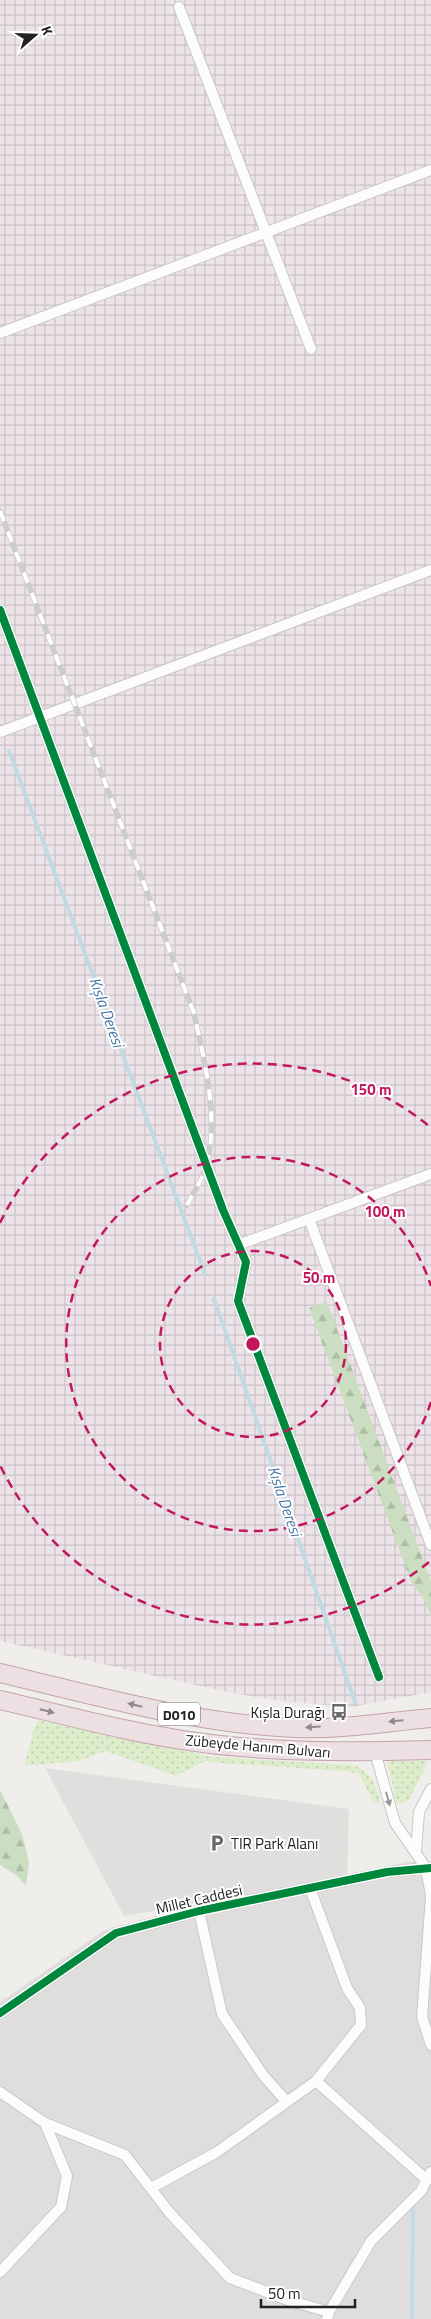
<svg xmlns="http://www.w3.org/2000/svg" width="431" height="2319" viewBox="0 0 431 2319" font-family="'Titillium Web',sans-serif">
	<defs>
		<pattern id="industrial-grid" width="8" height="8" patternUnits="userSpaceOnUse" patternTransform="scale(1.25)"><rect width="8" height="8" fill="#ede4e9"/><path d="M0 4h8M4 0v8" fill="none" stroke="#cbc3c8"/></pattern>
		<pattern id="grass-dots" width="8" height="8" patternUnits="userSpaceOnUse" patternTransform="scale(1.25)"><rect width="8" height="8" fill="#ddeccb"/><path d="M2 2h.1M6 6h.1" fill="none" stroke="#bdcaae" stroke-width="1.8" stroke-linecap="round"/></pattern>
		<pattern id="forest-firs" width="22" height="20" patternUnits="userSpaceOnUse" patternTransform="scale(1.25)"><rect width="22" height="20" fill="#cbdec1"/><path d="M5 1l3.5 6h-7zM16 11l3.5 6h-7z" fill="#aebea6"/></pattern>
	</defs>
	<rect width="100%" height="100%" fill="#f0eeeb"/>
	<path fill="#dfdedc" d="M408,1862H431V2319H0V2002L103,1931L230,1897Z"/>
	<path fill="url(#industrial-grid)" d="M0,0H431V1692L351,1707L289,1702L231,1693L0,1641Z"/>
	<g fill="url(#grass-dots)">
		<path d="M39,1720L214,1757L353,1765C372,1772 376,1786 381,1804L373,1801L359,1774L346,1771L220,1763L206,1761L175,1776L106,1751L79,1761L24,1766L35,1725Z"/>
		<path d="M387,1761H428L409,1800L397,1804Z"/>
	</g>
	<g fill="url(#forest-firs)">
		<path d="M327,1302L431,1581V1615L423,1598L411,1581L309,1308Z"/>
		<path d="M0,1790L22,1834L29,1862L26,1886L16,1875L0,1865Z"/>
	</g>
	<path fill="#e0dfde" d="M45,1768L349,1809L347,1877L124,1916Z"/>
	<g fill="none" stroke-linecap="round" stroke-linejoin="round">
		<g stroke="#bfdbe3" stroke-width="4">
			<path d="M9,751L205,1274"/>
			<path d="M214,1299L355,1702"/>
			<path d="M412,2319L413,2208"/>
		</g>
		<g stroke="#c9c8c7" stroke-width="12">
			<g id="street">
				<path d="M179,7L311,349"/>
				<path d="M0,333L431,170"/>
				<path d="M0,610L223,1210L246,1262L238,1301L379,1677"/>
				<path d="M0,732L431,570"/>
				<path d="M309,1219L431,1545"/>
				<path d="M238,1245L431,1174"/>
				<path d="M375,1752L395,1823L426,1868L431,1895"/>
				<path d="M416,1852L419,1812L431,1789"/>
				<path d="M431,1897L422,2017L431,2045"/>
				<path d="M199,1911L222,2014L263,2075L286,2101"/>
				<path d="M0,2013L116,1933L199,1911L387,1872L431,1868"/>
				<path d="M316,2081L427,2180"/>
				<path d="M0,2092L45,2123L67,2176L61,2207L0,2272"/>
				<path d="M45,2123L125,2155L169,2212L230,2278L288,2300L329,2312L327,2319"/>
				<path d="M151,2188L217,2152L316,2081L361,2025L360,2008L347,1988L310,1888"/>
				<path d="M329,2312L371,2241L421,2191L431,2172"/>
			</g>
		</g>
		<g stroke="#c5a2ac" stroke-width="20">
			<g id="highway">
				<path d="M0,1673C97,1696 195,1724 295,1728C339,1730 386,1722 431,1718"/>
				<path d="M0,1700C65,1715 130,1733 196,1742C274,1753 353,1752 431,1750"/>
			</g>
		</g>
		<use href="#street" stroke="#fdfcfc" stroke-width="10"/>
		<use href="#highway" stroke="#ece0e2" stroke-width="18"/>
		<g stroke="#ccc" stroke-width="5.5">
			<path id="rail" d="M0,511L194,1013C204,1061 219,1114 207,1163C204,1177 194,1192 187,1205"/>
		</g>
		<use href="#rail" stroke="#fff" stroke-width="4" stroke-dasharray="11" stroke-linecap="butt"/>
		<g stroke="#fff" stroke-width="11">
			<g id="cycleway">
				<path d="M0,610L223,1210L246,1262L238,1301L379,1677"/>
				<path d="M0,2013L116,1933L199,1911L387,1872L431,1868"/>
			</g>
		</g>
		<use href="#cycleway" stroke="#00873e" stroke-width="8"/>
	</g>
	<defs><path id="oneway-solid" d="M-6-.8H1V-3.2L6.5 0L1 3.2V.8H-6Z" transform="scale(1.25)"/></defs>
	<g fill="#918a8c">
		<use href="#oneway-solid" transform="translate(135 1705) rotate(-167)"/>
		<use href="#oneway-solid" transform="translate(47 1711) rotate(14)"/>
		<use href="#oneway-solid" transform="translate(396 1721) rotate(175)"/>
		<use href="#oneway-solid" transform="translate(313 1727) rotate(177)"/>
	</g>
	<use fill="#9a9a9a" href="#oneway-solid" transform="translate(388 1799) rotate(74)"/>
	<g fill="none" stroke="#c2185b" stroke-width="2.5" stroke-dasharray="9 6">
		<circle cx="253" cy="1344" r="93"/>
		<path d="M431 1402A187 187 0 1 1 431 1286"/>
		<path d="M429 1562A280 280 0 0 1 0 1465M0 1223A280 280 0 0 1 429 1126"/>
	</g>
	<defs>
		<g id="bus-bare" transform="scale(1.35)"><path d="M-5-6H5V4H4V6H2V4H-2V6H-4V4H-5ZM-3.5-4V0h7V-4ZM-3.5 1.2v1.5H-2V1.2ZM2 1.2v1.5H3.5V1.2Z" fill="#6a6968" stroke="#fff" stroke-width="2.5" paint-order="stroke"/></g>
		<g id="parking-bare" transform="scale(1.35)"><path d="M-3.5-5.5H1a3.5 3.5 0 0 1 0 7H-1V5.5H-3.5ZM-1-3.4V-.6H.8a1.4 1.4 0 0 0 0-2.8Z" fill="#6a6968" stroke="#fff" stroke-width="2.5" paint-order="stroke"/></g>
	</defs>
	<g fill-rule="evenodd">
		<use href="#bus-bare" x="339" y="1712"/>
		<use href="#parking-bare" x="217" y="1843"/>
	</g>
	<g text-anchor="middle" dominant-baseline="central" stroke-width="4" stroke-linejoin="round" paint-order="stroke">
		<rect fill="#fff" stroke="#646464" stroke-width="1" x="158" y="1702.5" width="42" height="23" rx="4"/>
		<g font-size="14" font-weight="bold" fill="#222">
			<text x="179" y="1714">D010</text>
		</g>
		<g font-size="15" fill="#222" stroke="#fff" text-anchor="end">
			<text x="325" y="1712">Kışla Durağı</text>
			<text x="231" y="1843" text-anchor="start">TIR Park Alanı</text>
		</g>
		<g font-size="15" fill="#222" stroke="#fff">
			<text transform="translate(258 1746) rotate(5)">Zübeyde Hanım Bulvarı</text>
			<text transform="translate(199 1899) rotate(-13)">Millet Caddesi</text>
		</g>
		<g font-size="16" font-style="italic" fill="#4a7aab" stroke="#fff">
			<text transform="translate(107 1012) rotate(70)">Kışla Deresi</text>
			<text transform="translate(285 1501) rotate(71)">Kışla Deresi</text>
		</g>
	</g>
	<circle cx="253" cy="1344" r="8" fill="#c2185b" stroke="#fff" stroke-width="2.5"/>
	<g font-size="15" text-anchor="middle" font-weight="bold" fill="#c2185b" stroke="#fff" stroke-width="4" stroke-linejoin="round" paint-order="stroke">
		<text x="371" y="1095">150 m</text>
		<text x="385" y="1217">100 m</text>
		<text x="319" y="1283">50 m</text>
	</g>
	<g transform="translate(35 35) rotate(70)" stroke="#ffffff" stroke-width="4" paint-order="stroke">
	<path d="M0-4L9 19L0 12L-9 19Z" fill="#222222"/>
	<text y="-8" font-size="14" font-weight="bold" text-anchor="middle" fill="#222222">K</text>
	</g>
	<path d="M261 2299v8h94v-8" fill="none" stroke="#222222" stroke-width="2.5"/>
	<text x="268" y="2299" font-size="15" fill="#222222" stroke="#ffffff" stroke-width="4" paint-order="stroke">50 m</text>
</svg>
